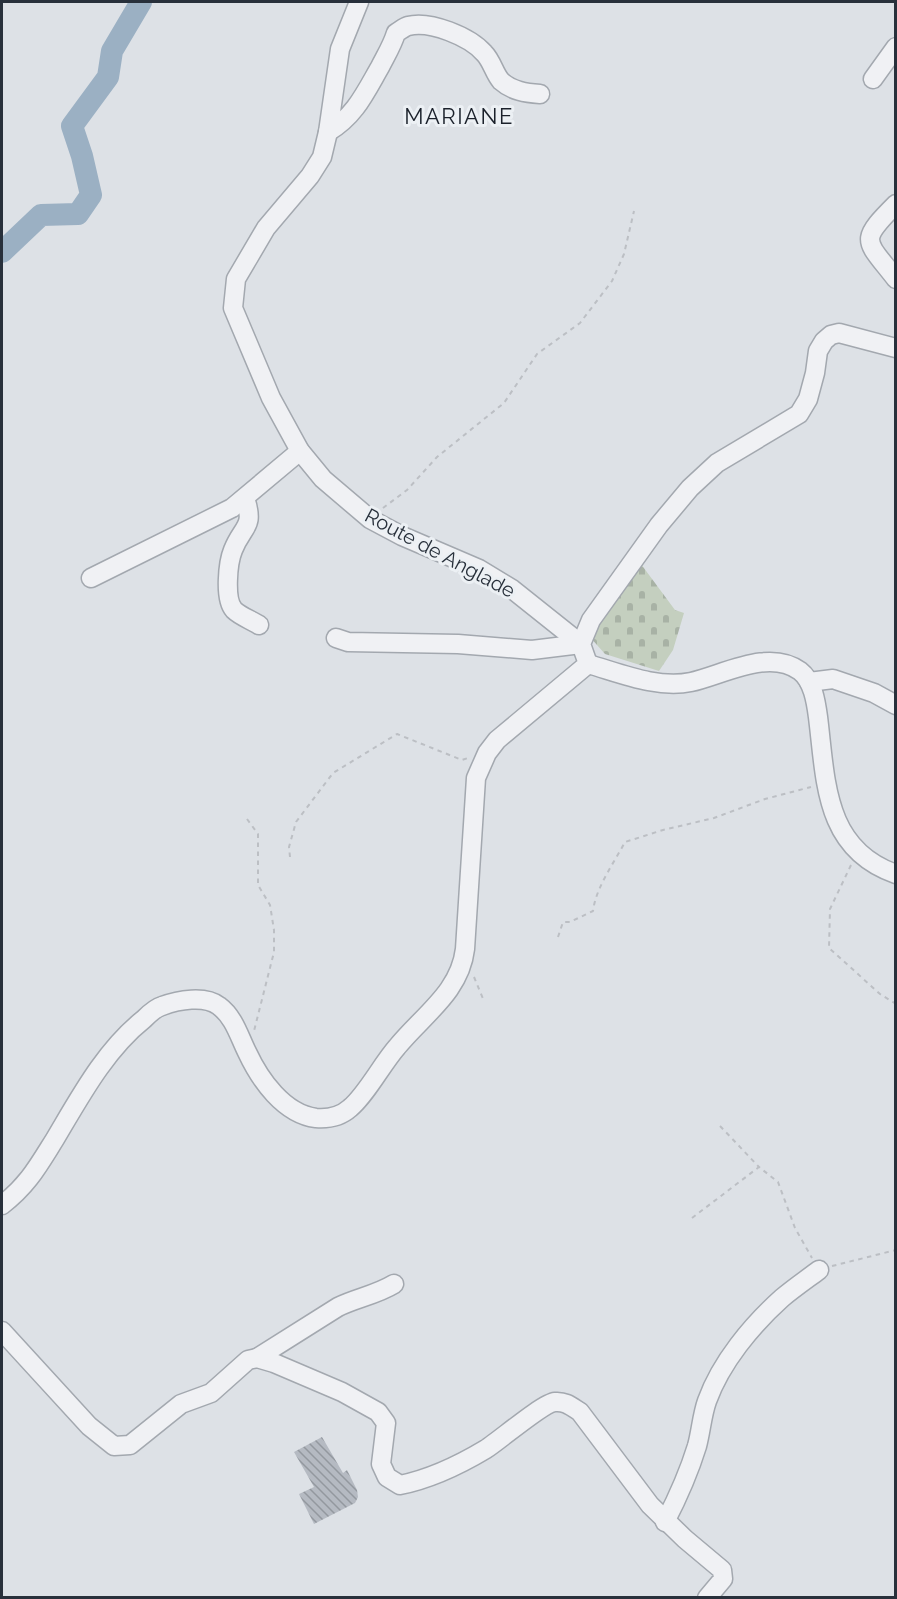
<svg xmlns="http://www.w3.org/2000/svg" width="897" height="1599" viewBox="0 0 897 1599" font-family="Raleway,sans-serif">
	<defs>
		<pattern id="cemetery-stones" width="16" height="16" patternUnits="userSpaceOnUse" patternTransform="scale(1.5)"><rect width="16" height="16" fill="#c4cfbf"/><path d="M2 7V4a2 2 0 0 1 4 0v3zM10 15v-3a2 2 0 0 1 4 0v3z" fill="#a8b2a5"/></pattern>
		<pattern id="building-back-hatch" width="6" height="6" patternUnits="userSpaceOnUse" patternTransform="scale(1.5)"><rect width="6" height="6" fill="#b5bac2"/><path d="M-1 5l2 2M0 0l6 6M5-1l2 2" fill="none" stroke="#93989f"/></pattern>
	</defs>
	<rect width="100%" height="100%" fill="#dde1e6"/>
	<path fill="url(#cemetery-stones)" d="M638,560L675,610L684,613L673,650L659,671L605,654L589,636Z"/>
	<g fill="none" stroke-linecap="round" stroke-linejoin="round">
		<path stroke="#9bb0c3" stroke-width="22" d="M2,252L41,215L78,214L91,195L82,156L72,126L108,77L112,51L141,2"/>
	</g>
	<path fill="url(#building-back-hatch)" d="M322,1437L343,1473L347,1470L357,1490L358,1497L355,1503L314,1524L299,1494L314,1487L294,1452Z"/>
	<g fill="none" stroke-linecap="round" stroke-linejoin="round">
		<g stroke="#a3a8af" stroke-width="21">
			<g id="minor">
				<path d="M359,2L340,49L328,132L322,157L310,176L266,228L236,279L233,308L271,398L300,451L323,479L370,519L402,536L479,569L512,589L581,644"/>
				<path d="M873,79L896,47"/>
				<path d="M328,132C355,116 365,93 380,67C386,55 392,46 396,33C400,31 404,27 408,26C430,20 470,37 484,53C492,61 494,73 501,81C512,91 526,93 540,94"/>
				<path d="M896,204C858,242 865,239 896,279"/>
				<path d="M245,498C255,528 243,525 233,550C228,562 224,599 234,610C240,616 251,620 259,625"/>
				<path d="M91,578L232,508L300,451"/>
				<path d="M336,638L348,642L458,644L532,650L581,644"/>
				<path d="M588,664C620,673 657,689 691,682C723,675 769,648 800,671C813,681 816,702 818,717C826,781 824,849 896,874"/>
				<path d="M809,682L833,679L874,693L896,705"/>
				<path d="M2,1205C28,1185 38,1166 55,1139C80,1097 105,1050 144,1019C149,1014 155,1008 162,1006C178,1000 205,995 219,1006C234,1017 239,1036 247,1052C260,1080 284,1114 316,1118C329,1119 340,1117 350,1108C366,1095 382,1064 397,1047C423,1015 460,992 465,949L476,778L487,753L497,740L588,664L581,644L591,620L659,525L690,488L717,463L799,414L808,399L815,373L818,351L824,341L831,335L839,333L896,348"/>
				<path d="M2,1331L89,1426L114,1446L130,1445L181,1404L211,1393L248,1360L257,1358L274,1363L342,1392L378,1412L386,1423L381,1464L387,1477L400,1485C430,1479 461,1464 486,1449C500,1440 543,1403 555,1402C566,1401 572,1407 580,1412L650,1505L685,1539L722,1570L723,1579L707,1598"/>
				<path d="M257,1358L338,1307C356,1298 376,1295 394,1284"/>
				<path d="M665,1522C678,1497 689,1472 697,1446C701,1431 702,1415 707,1401C721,1362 752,1325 782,1298C794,1288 807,1279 819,1270"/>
			</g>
		</g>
		<g stroke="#bcbfc4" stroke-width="2" stroke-dasharray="4.5 4.5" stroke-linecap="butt">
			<path d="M383,508L407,490L437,457L504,403L537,354L580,323L612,281L624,254L634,211"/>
			<path d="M247,819L258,834V885L270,905L274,930V952L254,1031"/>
			<path d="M290,857L289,847L296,822L333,773L397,734L462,760L468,758"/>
			<path d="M851,865L830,909L829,948L880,994L896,1004"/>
			<path d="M558,937L563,922H570L593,911C596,887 614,863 625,842L663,830L714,818L765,799L811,787"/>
			<path d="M474,977L484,1001"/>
			<path d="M720,1126L759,1167"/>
			<path d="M692,1218L759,1167L778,1182L795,1228L812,1258"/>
			<path d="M832,1266L896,1250"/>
		</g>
		<use href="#minor" stroke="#f0f1f4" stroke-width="18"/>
	</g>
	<g text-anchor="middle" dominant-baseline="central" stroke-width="6" stroke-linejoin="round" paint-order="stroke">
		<g font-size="20" fill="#28303b" stroke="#ecf0f4">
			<text transform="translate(440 553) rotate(28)">Route de Anglade</text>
		</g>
		<g font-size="22" letter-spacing="1.5" fill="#1b212b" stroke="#ecf0f4">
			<text x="459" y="116">MARIANE</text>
		</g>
	</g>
	<rect width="897" height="1599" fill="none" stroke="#28303b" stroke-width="6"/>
</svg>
